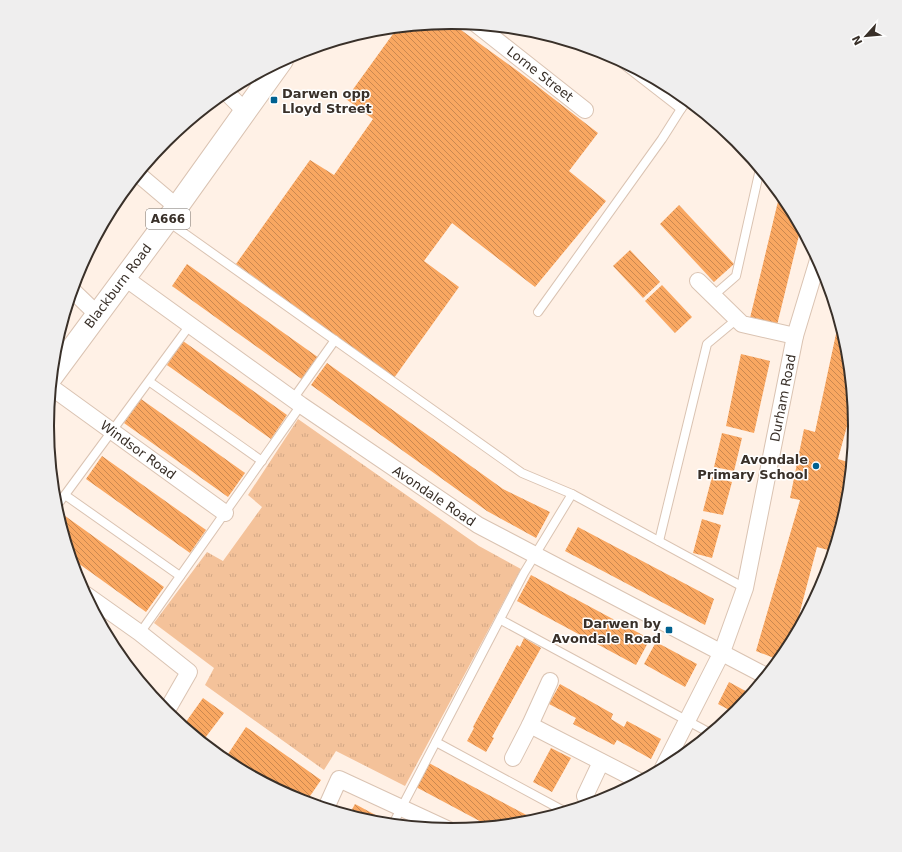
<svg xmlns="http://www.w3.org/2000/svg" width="902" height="852" viewBox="0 0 902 852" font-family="'DejaVu Sans',sans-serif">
	<defs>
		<pattern id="grass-tufts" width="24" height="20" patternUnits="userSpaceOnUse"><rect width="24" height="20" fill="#f4c29a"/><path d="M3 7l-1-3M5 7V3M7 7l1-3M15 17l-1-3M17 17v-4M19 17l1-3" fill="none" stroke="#d2a785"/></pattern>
		<pattern id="building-back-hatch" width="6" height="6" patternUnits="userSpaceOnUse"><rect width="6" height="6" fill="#f9a761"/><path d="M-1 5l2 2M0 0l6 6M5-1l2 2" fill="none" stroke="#cb8850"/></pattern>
	</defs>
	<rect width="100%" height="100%" fill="#fff1e6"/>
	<path fill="url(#grass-tufts)" d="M298,419L479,546L521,569L405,786L336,751L324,770L205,685L214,668L154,623L207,552L223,561L262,507L248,495Z"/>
	<g fill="url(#building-back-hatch)">
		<path d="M450,22L519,72L598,133L569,171L606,201L535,287L452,223L424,261L459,287L394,378L236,264L310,160L334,175L373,119L346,99L398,27Z"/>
		<path d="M780,193L787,202L801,227L777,325L750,318Z"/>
		<path d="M679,205L734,264L714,282L660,224Z"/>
		<path d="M630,250L660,282L643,298L613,266Z"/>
		<path d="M187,264L319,358L303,380L172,286Z"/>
		<path d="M662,285L692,317L675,333L645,301Z"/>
		<path d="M839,320L847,347L853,404L838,459L851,463L848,501L842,499L828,550L817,547L793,638L779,660L756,651L800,500L790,498L804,429L815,432Z"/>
		<path d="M183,341L287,415L271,439L167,365Z"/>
		<path d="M741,354L770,361L754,433L726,426Z"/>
		<path d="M327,363L503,489L550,512L536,538L487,511L311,385Z"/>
		<path d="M141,399L245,473L228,497L124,423Z"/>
		<path d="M722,433L742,438L734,471L714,467Z"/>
		<path d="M102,456L206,530L190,553L86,479Z"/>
		<path d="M712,477L732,482L723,515L703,511Z"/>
		<path d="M61,513L164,587L146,612L71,558L58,517Z"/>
		<path d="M702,519L721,525L712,558L693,553Z"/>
		<path d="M578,527L714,599L705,625L565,551Z"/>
		<path d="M531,575L650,639L636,665L517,601Z"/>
		<path d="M524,638L541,648L492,737L494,738L486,752L467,741L474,728L473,727L517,645L520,647Z"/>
		<path d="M656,642L697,664L685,687L644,664Z"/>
		<path d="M729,682L751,694L735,713L718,704Z"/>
		<path d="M560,684L613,714L611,719L624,727L627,721L661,739L651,759L617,740L614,745L573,724L576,718L549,704Z"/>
		<path d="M203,698L224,713L202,742L183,726Z"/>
		<path d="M246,727L321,780L306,802L296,799L262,776L260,780L224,760Z"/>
		<path d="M551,748L571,758L552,792L533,782Z"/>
		<path d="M429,763L451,775L536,820L489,826L416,787Z"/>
		<path d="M355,804L383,819L381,823L349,815Z"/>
	</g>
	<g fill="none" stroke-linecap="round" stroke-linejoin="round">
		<g stroke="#dac3b2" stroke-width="10">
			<g id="service">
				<path d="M614,57L681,109L688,100"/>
				<path d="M167,221L522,473L572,494L524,573L393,824"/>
				<path d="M814,275L826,278"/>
				<path d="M713,296L736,276L760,169"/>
				<path d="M538,312L662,139L681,109"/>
				<path d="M150,382L262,461"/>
				<path d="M293,399L335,340"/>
				<path d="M572,494L745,588"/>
				<path d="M65,495L180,576"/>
				<path d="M56,507L190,325"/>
				<path d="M659,541L707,344L737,319"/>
				<path d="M501,620L710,733"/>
				<path d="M140,633L301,405"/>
				<path d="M436,742L562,810L561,813"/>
			</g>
		</g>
		<g stroke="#dac3b2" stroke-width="18">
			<g id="minor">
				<path d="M476,24L585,110"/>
				<path d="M225,91L245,111"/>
				<path d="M138,174L177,207"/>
				<path d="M125,278L301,405L478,525L766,676"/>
				<path d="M698,281L742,324L795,336"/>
				<path d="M72,290L97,314"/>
				<path d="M51,387L225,513"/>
				<path d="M85,594L140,633L189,672L166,712"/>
				<path d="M530,725L550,681"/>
				<path d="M513,758L530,725L639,781"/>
				<path d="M663,768L722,652L745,588L795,336L818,260"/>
				<path d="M585,796L601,762"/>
				<path d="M326,808L339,779L449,830"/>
			</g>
		</g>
		<g stroke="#dac3b2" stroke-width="24">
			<path id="trunk" d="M52,376L177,207L282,60"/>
		</g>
		<use href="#service" stroke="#fff" stroke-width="8"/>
		<use href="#minor" stroke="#fff" stroke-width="16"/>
		<use href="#trunk" stroke="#fff" stroke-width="22"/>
	</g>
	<g fill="#006190" stroke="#fff" stroke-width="1.5">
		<rect x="270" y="96" width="8" height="8" rx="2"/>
		<circle cx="816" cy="466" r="4"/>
		<rect x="665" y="626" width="8" height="8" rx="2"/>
	</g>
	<g text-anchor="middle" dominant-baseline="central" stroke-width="3" stroke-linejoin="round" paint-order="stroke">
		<rect fill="#fff" stroke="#746e69" stroke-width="1" x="146" y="209" width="44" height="20" rx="3"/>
		<g font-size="12" font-weight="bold" fill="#393029">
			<text x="168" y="219">A666</text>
		</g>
		<g font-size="13" fill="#393029" stroke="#fff">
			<text transform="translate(540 74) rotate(38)">Lorne Street</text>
			<text transform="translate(118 286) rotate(-53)">Blackburn Road</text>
			<text transform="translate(783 398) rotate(-79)">Durham Road</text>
			<text transform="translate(138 450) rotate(36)">Windsor Road</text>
			<text transform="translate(434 496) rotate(34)">Avondale Road</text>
		</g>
		<g font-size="13" font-weight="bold" fill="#393029" stroke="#fff" text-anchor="end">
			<text x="282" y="93" text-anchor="start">Darwen opp<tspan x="282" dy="15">Lloyd Street</tspan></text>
			<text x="808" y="459">Avondale<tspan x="808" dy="15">Primary School</tspan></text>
			<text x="661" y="623">Darwen by<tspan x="661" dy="15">Avondale Road</tspan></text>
		</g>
	</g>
	<path d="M0 0H902V852H0ZM54 426a397 397 0 1 1 794 0a397 397 0 1 1-794 0Z" fill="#efeeee" fill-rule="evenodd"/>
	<path fill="none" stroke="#393029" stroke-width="2" d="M54 426a397 397 0 1 1 794 0a397 397 0 1 1-794 0Z"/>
	<g transform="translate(866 36) rotate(243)" stroke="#ffffff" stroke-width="3" paint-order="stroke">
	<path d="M0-3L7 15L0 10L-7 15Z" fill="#393029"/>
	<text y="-6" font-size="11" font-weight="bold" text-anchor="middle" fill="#393029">N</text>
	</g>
</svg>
